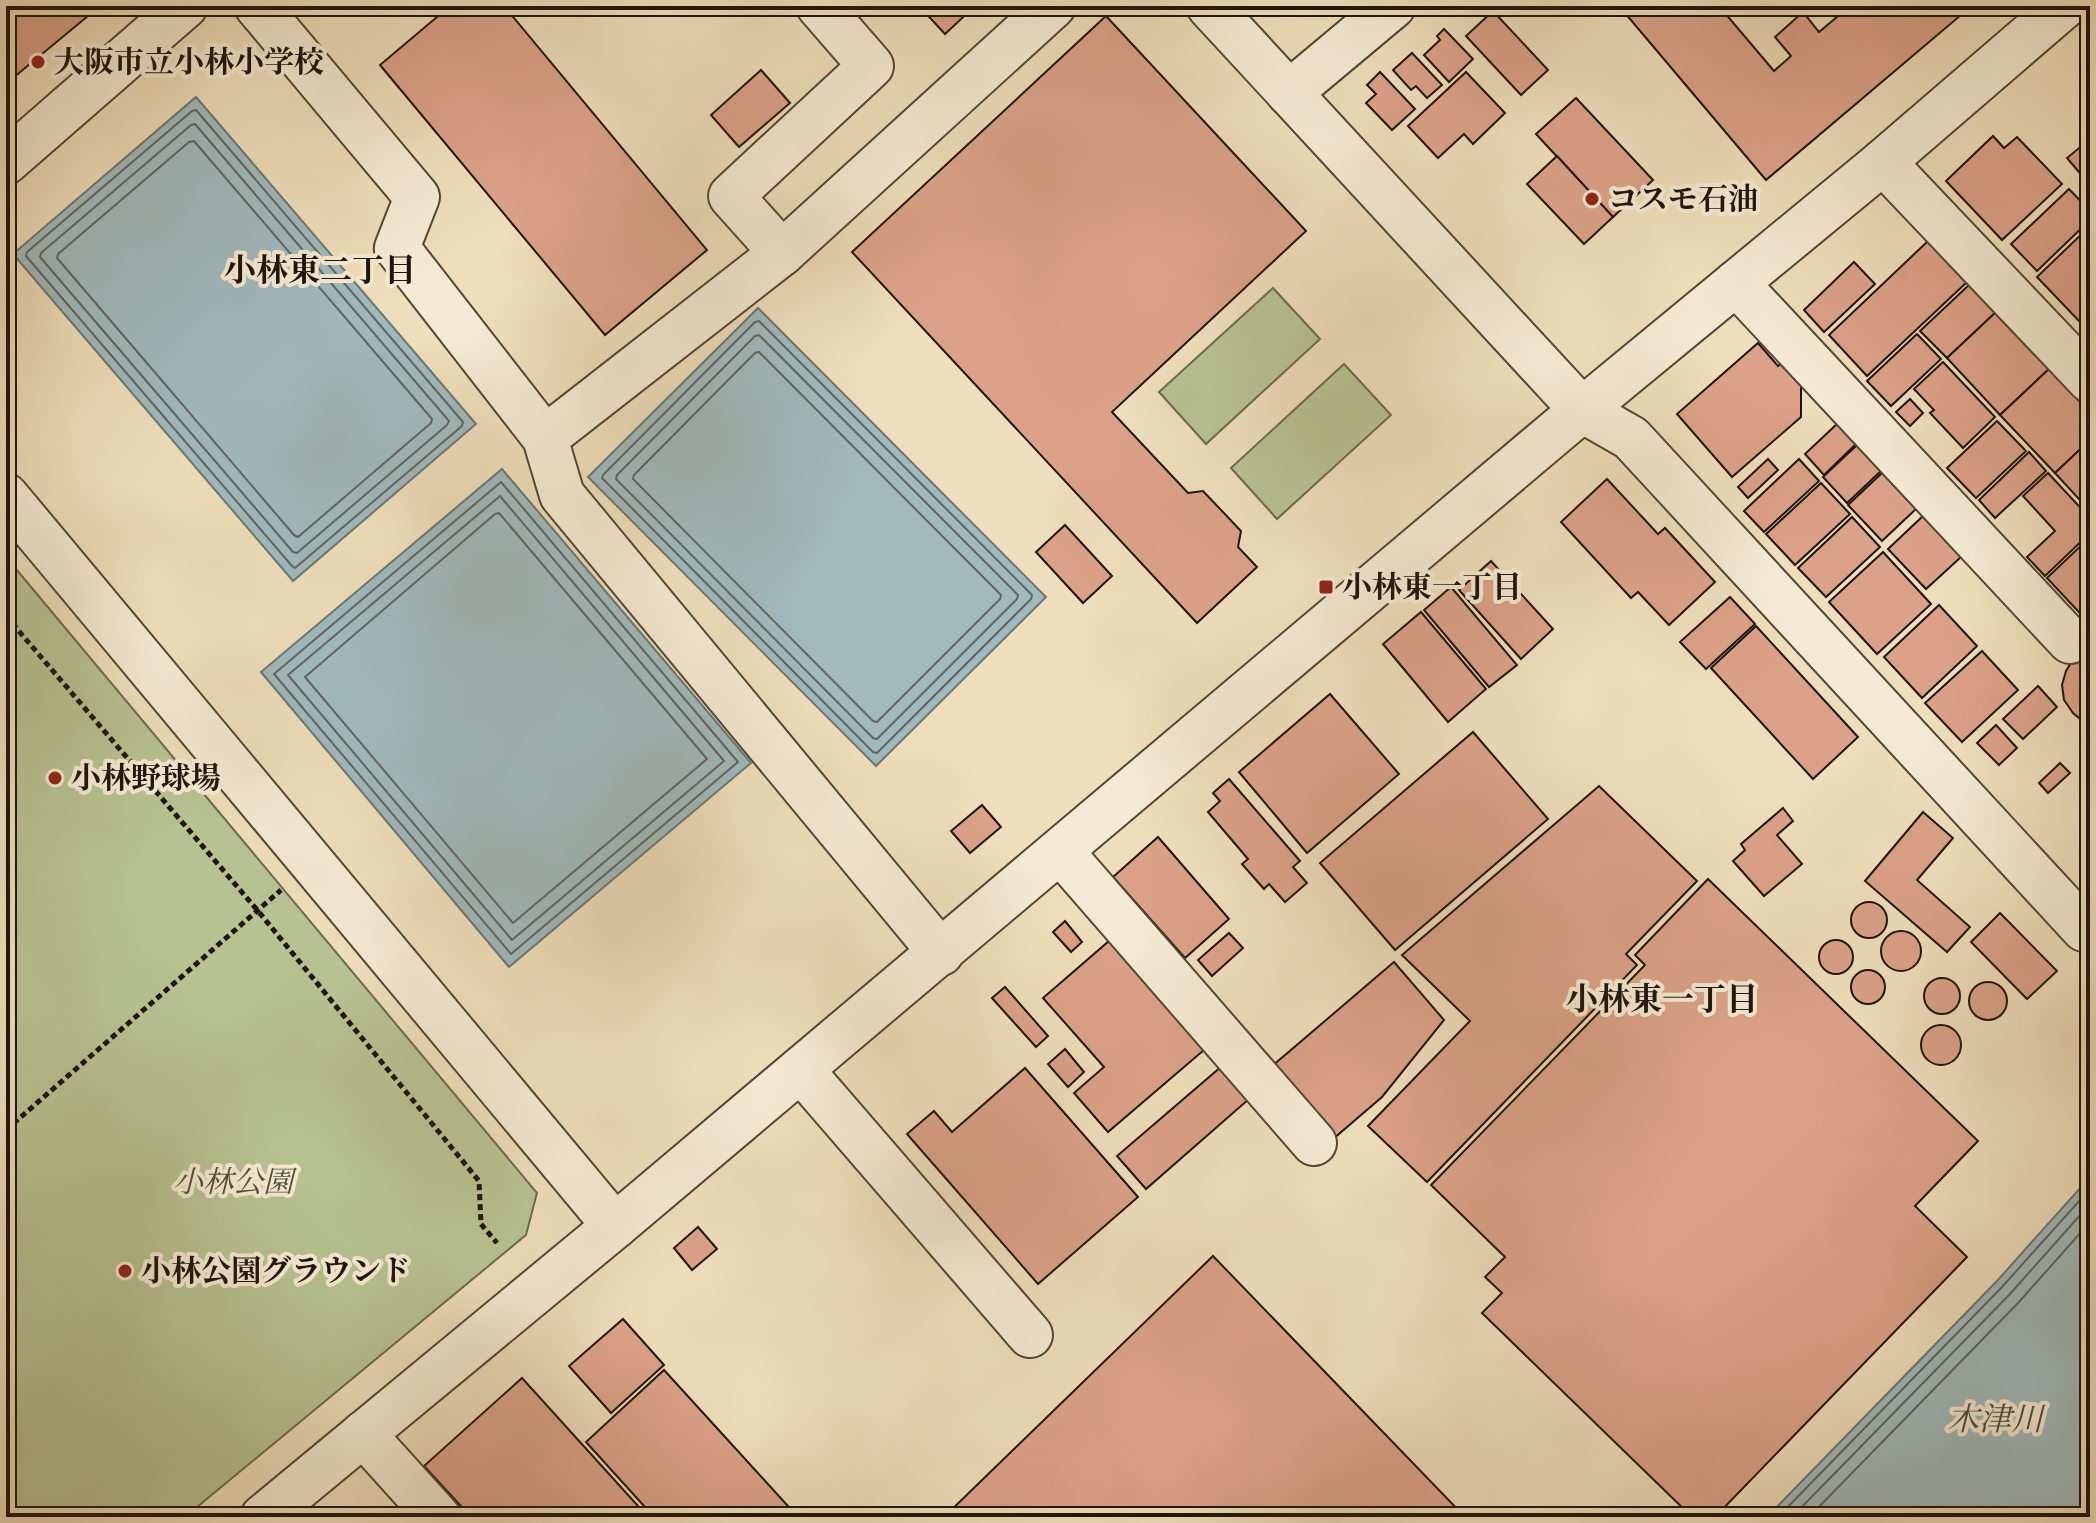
<svg xmlns="http://www.w3.org/2000/svg" width="2096" height="1523" viewBox="0 0 2096 1523" font-family="'IM FELL Great Primer','Noto Serif JP',serif">
	<rect width="100%" height="100%" fill="#efdebb"/>
	<filter id="stains"><feTurbulence type="fractalNoise" baseFrequency=".0025" numOctaves="4"/><feColorMatrix values="0 0 0 0 .2 0 0 0 0 .09 0 0 0 0 .02 0 0 0 .5 -.17"/></filter>
	<radialGradient id="worn" r=".72"><stop offset=".6" stop-color="#630" stop-opacity="0"/><stop offset="1" stop-color="#630" stop-opacity=".3"/></radialGradient>
	<g fill="#b7c292" stroke="#6a6b4e" stroke-width="2">
		<path d="M1273,288L1320,339L1206,444L1159,392Z"/>
		<path d="M1344,364L1391,415L1277,519L1231,468Z"/>
		<path d="M6,557L537,1193L526,1235L185,1517H6Z"/>
	</g>
	<g fill="#a0b9bc" stroke="#6c7775" stroke-width="2">
		<path d="M196,97L476,424L293,581L13,254Z"/>
		<path d="M758,308L1046,597L876,766L588,477Z"/>
		<path d="M502,469L751,763L509,967L261,672Z"/>
		<path d="M2090,1177V1517H1767L1997,1281Z"/>
	</g>
	<g fill="none" stroke-linecap="round" stroke-linejoin="round">
		<g stroke="#5f6664" stroke-width="2">
			<path d="M196,110L463,422L462,426L295,568L292,566L26,256L27,252L192,111Z"/>
			<path d="M195,124L449,421L447,425L297,553L293,552L40,257L41,253L191,125Z"/>
			<path d="M194,141L432,419L431,423L298,537L294,535L57,258L58,254L189,142Z"/>
			<path d="M759,321L1032,595L1031,599L877,753L873,752L602,478L603,475L755,322Z"/>
			<path d="M759,335L1018,595L1017,599L877,739L873,738L616,479L617,475L755,336Z"/>
			<path d="M759,352L1001,595L1000,599L877,722L873,721L633,479L634,475L755,353Z"/>
			<path d="M501,482L738,762L511,954L274,674Z"/>
			<path d="M500,496L724,761L512,940L288,675Z"/>
			<path d="M499,513L707,759L513,923L305,677L495,514Z"/>
			<path d="M1778,1517L2002,1287L2090,1189"/>
			<path d="M1792,1517L2010,1294L2090,1204"/>
			<path d="M1809,1517L2019,1302L2090,1222"/>
		</g>
	</g>
	<g fill="#dba188" stroke="#1e140b" stroke-width="2">
		<path d="M6,6H100L7,83Z"/>
		<path d="M450,6H504L707,250L605,335L380,65Z"/>
		<path d="M919,6H975L945,34Z"/>
		<path d="M1619,6H1719L1774,71L1791,56L1775,37L1803,12L1819,32L1850,6H1953L1961,15L1766,180Z"/>
		<path d="M1493,11L1548,70L1521,95L1466,36Z"/>
		<path d="M1106,16L1306,231L1112,412L1188,493L1203,491L1241,531L1238,547L1257,567L1197,623L852,252Z"/>
		<path d="M1444,29L1473,59L1449,82L1424,55L1440,40L1437,36Z"/>
		<path d="M1412,53L1442,85L1427,98L1416,86L1411,90L1393,70Z"/>
		<path d="M761,70L790,103L739,147L711,115Z"/>
		<path d="M1380,72L1415,109L1392,130L1366,103L1376,94L1367,85Z"/>
		<path d="M1466,72L1505,113L1473,144L1464,134L1438,158L1408,126Z"/>
		<path d="M1576,98L1653,180L1613,217L1536,134Z"/>
		<path d="M1993,136L2004,148L2017,137L2062,184L2002,240L1946,181Z"/>
		<path d="M2090,139V185L2067,158Z"/>
		<path d="M1557,156L1613,217L1584,244L1527,184Z"/>
		<path d="M2069,189L2090,211V220L2037,271L2011,244Z"/>
		<path d="M2090,226V313L2080,322L2037,277Z"/>
		<path d="M1928,241L1967,282L1867,376L1829,335Z"/>
		<path d="M1854,262L1875,284L1824,332L1804,310Z"/>
		<path d="M1970,284L1996,312L1947,358L1920,331Z"/>
		<path d="M1996,312L2049,369L2000,415L1947,358Z"/>
		<path d="M1917,334L1941,359L1891,406L1867,381Z"/>
		<path d="M1758,343L1778,366L1783,362L1801,382V417L1732,477L1677,414Z"/>
		<path d="M1943,362L1995,417L1963,448L1930,413L1934,410L1914,389Z"/>
		<path d="M2049,369L2090,412V440L2055,473L2000,415Z"/>
		<path d="M1910,399L1923,413L1910,426L1896,412Z"/>
		<path d="M1997,421L2026,451L1976,498L1947,468Z"/>
		<path d="M1838,423L1857,443L1824,475L1805,454Z"/>
		<path d="M2090,440V511L2055,473Z"/>
		<path d="M1858,444L1882,470L1847,503L1823,477Z"/>
		<path d="M2029,452L2046,471L1995,518L1979,500Z"/>
		<path d="M1768,459L1778,470L1748,498L1738,487Z"/>
		<path d="M1799,459L1819,481L1764,532L1744,511Z"/>
		<path d="M1883,472L1917,508L1882,541L1848,505Z"/>
		<path d="M2048,473L2090,518V533L2045,576L2027,557L2055,531L2023,496Z"/>
		<path d="M1607,479L1658,534L1665,528L1715,582L1669,625L1638,592L1631,598L1561,522Z"/>
		<path d="M1821,483L1850,514L1795,565L1766,534Z"/>
		<path d="M1923,516L1961,557L1926,589L1888,549Z"/>
		<path d="M1852,517L1880,547L1826,597L1798,568Z"/>
		<path d="M1065,525L1112,576L1083,603L1036,552Z"/>
		<path d="M2090,537V624L2047,578Z"/>
		<path d="M1883,552L1931,604L1877,654L1829,602Z"/>
		<path d="M1491,561L1553,629L1521,659L1459,590Z"/>
		<path d="M1451,587L1517,665L1489,687L1424,610Z"/>
		<path d="M1730,597L1755,624L1706,669L1680,642Z"/>
		<path d="M1939,605L1977,646L1922,698L1884,657Z"/>
		<path d="M1421,612L1486,689L1448,722L1383,644Z"/>
		<path d="M1756,626L1858,737L1813,779L1711,668Z"/>
		<path d="M2090,650V724L2085,723L2073,713L2064,700L2062,685L2066,671L2074,658Z"/>
		<path d="M1982,651L2018,690L1962,742L1925,703Z"/>
		<path d="M2038,686L2057,707L2023,739L2003,719Z"/>
		<path d="M1330,694L1399,774L1307,853L1239,772Z"/>
		<path d="M1996,725L2017,748L1999,765L1977,743Z"/>
		<path d="M1473,732L1548,819L1395,950L1320,863Z"/>
		<path d="M2060,763L2070,773L2048,793L2039,783Z"/>
		<path d="M1229,779L1300,861L1293,867L1307,883L1285,902L1269,884L1264,889L1242,864L1248,859L1208,812L1220,801L1213,793Z"/>
		<path d="M1599,786L1697,881L1626,954L1637,965L1427,1182L1368,1126L1470,1021L1402,955Z"/>
		<path d="M982,805L1001,827L970,853L951,831Z"/>
		<path d="M1783,808L1793,821L1777,835L1802,864L1764,896L1733,861L1745,850L1741,844Z"/>
		<path d="M1923,812L1953,838L1917,880L1970,927L1947,952L1865,881Z"/>
		<path d="M1158,837L1229,919L1185,958L1113,877Z"/>
		<path d="M1708,879L1978,1141L1915,1206L1967,1257L1715,1517H1692L1482,1313L1502,1293L1485,1277L1505,1257L1431,1185L1645,965L1635,955Z"/>
		<circle cx="1869" cy="920" r="18"/>
		<path d="M2000,913L2057,971L2027,999L1971,942Z"/>
		<path d="M1065,921L1082,942L1071,952L1053,932Z"/>
		<circle cx="1901" cy="951" r="20"/>
		<path d="M1229,933L1243,948L1212,976L1198,960Z"/>
		<circle cx="1836" cy="957" r="17"/>
		<path d="M1109,941L1204,1050L1108,1132L1074,1093L1104,1067L1043,998Z"/>
		<path d="M1394,962L1444,1020L1382,1097L1333,1139L1271,1067Z"/>
		<circle cx="1868" cy="987" r="17"/>
		<circle cx="1942" cy="996" r="18"/>
		<circle cx="1988" cy="1001" r="19"/>
		<path d="M1005,987L1048,1036L1036,1047L992,998Z"/>
		<circle cx="1941" cy="1045" r="20"/>
		<path d="M1065,1049L1084,1072L1068,1087L1048,1064Z"/>
		<path d="M1222,1066L1249,1099L1146,1189L1117,1156Z"/>
		<path d="M1025,1068L1138,1197L1038,1284L907,1134L934,1111L952,1132Z"/>
		<path d="M698,1227L717,1249L692,1270L674,1248Z"/>
		<path d="M1213,1256L1465,1517H944Z"/>
		<path d="M623,1319L664,1365L611,1413L569,1366Z"/>
		<path d="M664,1370L797,1516L796,1517H654L586,1442Z"/>
		<path d="M522,1378L648,1517H471L424,1466Z"/>
	</g>
	<g fill="none" stroke-linecap="round" stroke-linejoin="round">
		<g stroke="#524637" stroke-width="48">
			<g id="minor">
				<path d="M257,6L417,197L397,248L545,438L562,495L941,953"/>
				<path d="M1209,6L1582,410L1631,438L2084,929"/>
				<path d="M1289,93L1393,6"/>
				<path d="M6,162L185,6"/>
				<path d="M1883,162L2090,380"/>
				<path d="M782,253L731,196L871,66L819,6"/>
				<path d="M1736,283L2070,641"/>
				<path d="M545,438L782,253L1053,6"/>
				<path d="M6,496L615,1226"/>
				<path d="M1061,852L1314,1143"/>
				<path d="M801,1070L1030,1335"/>
				<path d="M363,1434L438,1517"/>
				<path d="M263,1517L615,1226L1582,410L1883,162L2064,6"/>
			</g>
		</g>
		<g stroke="#1e140b" stroke-width="5" stroke-dasharray="6 4" stroke-linecap="butt">
			<path d="M6,616L258,911L479,1181L481,1224L497,1243"/>
			<path d="M6,1130L281,890"/>
		</g>
		<use href="#minor" stroke="#f5ead3" stroke-width="44"/>
	</g>
	<g fill="#8f2418" stroke="#f5ead3" stroke-width="3">
		<circle cx="38" cy="62" r="8"/>
		<circle cx="1592" cy="199" r="8"/>
		<rect x="1318" y="579" width="16" height="16" rx="4"/>
		<circle cx="55" cy="778" r="8"/>
		<circle cx="125" cy="1271" r="8"/>
	</g>
	<g text-anchor="middle" dominant-baseline="central" stroke-width="8" stroke-linejoin="round" paint-order="stroke">
		<g font-size="30" font-weight="bold" fill="#1e140b" stroke="#f5ead3" text-anchor="start">
			<text x="54" y="62">大阪市立小林小学校</text>
			<text x="1608" y="199">コスモ石油</text>
			<text x="1342" y="587">小林東一丁目</text>
			<text x="71" y="778">小林野球場</text>
			<text x="141" y="1271">小林公園グラウンド</text>
		</g>
		<g font-size="30" font-style="italic" fill="#54513a" stroke="#f5ead3">
			<text x="233" y="1182">小林公園</text>
		</g>
		<g font-size="32" font-weight="bold" fill="#1e140b" stroke="#f5ead3">
			<text x="320" y="270">小林東二丁目</text>
			<text x="1662" y="999">小林東一丁目</text>
		</g>
		<g font-size="32" font-style="italic" fill="#4c4e49" stroke="#f5ead3">
			<text x="1995" y="1419">木津川</text>
		</g>
	</g>
	<rect width="2096" height="1523" fill="none" stroke="#efdebb" stroke-width="32"/>
	<rect x="8" y="8" width="2080" height="1507" fill="none" stroke="#1e140b" stroke-width="4"/>
	<rect x="16" y="16" width="2064" height="1491" fill="none" stroke="#1e140b" stroke-width="2"/>
	<rect width="100%" height="100%" filter="url(#stains)"/>
	<rect width="100%" height="100%" fill="url(#worn)"/>
</svg>
